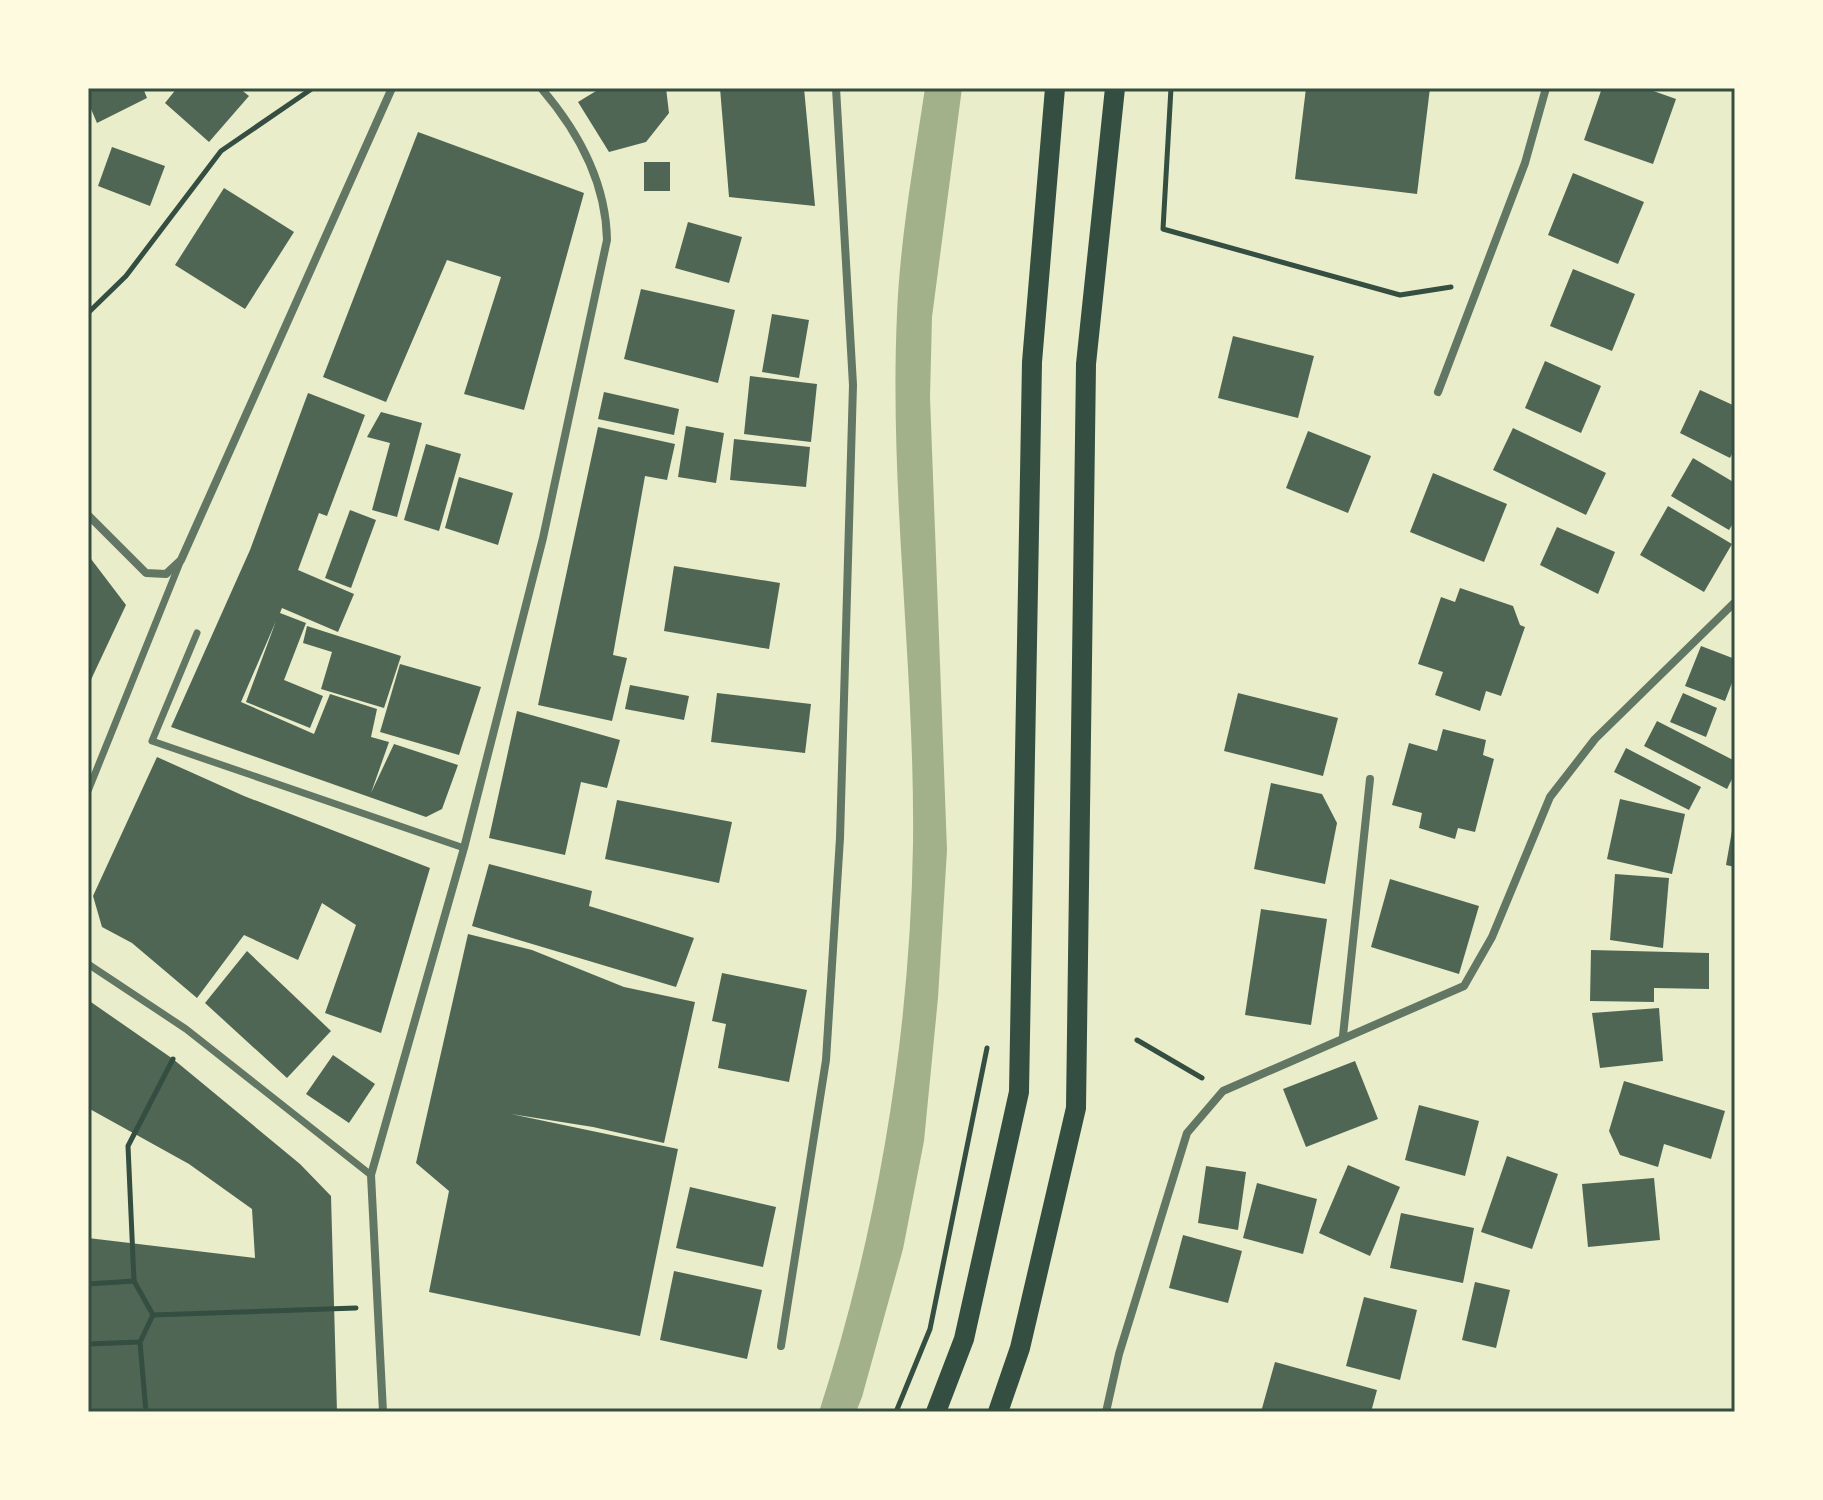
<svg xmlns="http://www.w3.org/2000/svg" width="1823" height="1500" viewBox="0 0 1823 1500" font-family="'Alegreya Sans',sans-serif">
	<rect width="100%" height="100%" fill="#e9edc9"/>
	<path fill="#a3b18a" d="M925,88H962L932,317L930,397L947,850L938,998L924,1141L903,1249L862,1397L856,1412H819C878,1230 910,1036 913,844C915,668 889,491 897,314C900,239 914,162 925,88Z"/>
	<g fill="#4f6655">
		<path d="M88,88H143L147,98L97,123L88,102Z"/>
		<path d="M177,88H239L249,96L209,142L165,103Z"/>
		<path d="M601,88H666L669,113L646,142L609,152L578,102Z"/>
		<path d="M720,88H804L815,206L729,197Z"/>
		<path d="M1306,88H1430L1417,194L1295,179Z"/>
		<path d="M1602,88H1645L1676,99L1653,164L1584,140Z"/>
		<path d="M418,132L584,193L524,410L464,394L501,277L447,260L386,402L323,377Z"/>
		<path d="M112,147L165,166L150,206L98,186Z"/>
		<rect x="644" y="162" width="26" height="29"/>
		<path d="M1573,173L1644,202L1618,264L1548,235Z"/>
		<path d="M224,188L294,232L245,309L175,265Z"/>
		<path d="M688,222L742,237L729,283L675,268Z"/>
		<path d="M1573,269L1635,294L1612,351L1550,326Z"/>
		<path d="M641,289L735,310L718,383L624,359Z"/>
		<path d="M772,314L809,320L799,378L762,372Z"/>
		<path d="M1233,336L1314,356L1298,418L1218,398Z"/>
		<path d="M1545,361L1601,386L1581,433L1525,408Z"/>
		<path d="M750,376L817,384L811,442L744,434Z"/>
		<path d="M1700,390L1735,406V448L1730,458L1680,433Z"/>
		<path d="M604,392L679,409L674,435L598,419Z"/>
		<path d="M308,393L365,415L327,516L319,513L298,570L354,594L338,632L282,608L280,613L306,623L284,680L323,696L310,728L246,702L276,621L241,702L314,734L330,694L377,709L371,737L389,742L371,793L394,744L458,765L442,809L426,817L171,727L250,550Z"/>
		<path d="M381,412L422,423L397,517L372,510L390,443L367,437Z"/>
		<path d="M686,426L724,433L716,483L678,477Z"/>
		<path d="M598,427L675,444L667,480L645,476L613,655L627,658L612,721L538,705Z"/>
		<path d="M1513,428L1606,473L1586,515L1493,470Z"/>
		<path d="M1308,431L1371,456L1348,513L1286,488Z"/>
		<path d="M734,439L810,447L806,487L730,480Z"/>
		<path d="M426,444L461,454L439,531L404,520Z"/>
		<path d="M1693,458L1735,483V520L1729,530L1671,496Z"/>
		<path d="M1433,473L1507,504L1484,562L1410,532Z"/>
		<path d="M459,477L513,493L498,545L445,528Z"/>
		<path d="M1668,506L1732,544L1704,592L1640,555Z"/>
		<path d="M350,510L376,520L351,588L325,578Z"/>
		<path d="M1557,527L1615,552L1598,594L1540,565Z"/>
		<path d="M88,555L126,605L88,686Z"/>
		<path d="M674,566L780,583L769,649L664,631Z"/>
		<path d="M1460,588L1513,606L1520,625L1525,627L1501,696L1486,691L1480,711L1435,695L1443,672L1418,664L1441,597L1455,602Z"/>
		<path d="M307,626L401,656L384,708L321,689L332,652L303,643Z"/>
		<path d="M1701,646L1735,659V675L1725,701L1685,686Z"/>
		<path d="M400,664L481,687L459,755L380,732Z"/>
		<path d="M630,685L689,696L684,720L625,709Z"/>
		<path d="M717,693L811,704L805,753L711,742Z"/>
		<path d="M1238,693L1338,718L1323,776L1224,751Z"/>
		<path d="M1683,693L1717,708L1706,737L1670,722Z"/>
		<path d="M517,711L620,740L607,788L581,782L565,855L489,838Z"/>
		<path d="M1657,721L1735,761V773L1727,789L1644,746Z"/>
		<path d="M1443,729L1486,740L1483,755L1494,759L1475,832L1458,828L1455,839L1419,828L1422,813L1392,805L1409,743L1437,751Z"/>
		<path d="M1626,748L1701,787L1689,810L1614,772Z"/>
		<path d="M157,757L244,796L430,868L381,1033L325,1013L356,925L322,903L298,960L244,935L197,998L132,943L102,927L93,896Z"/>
		<path d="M1271,783L1322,794L1337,823L1325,884L1254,869Z"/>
		<path d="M1620,799L1685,814L1672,874L1607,859Z"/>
		<path d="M617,800L732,822L719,883L605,859Z"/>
		<path d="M1733,825L1735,826V867L1726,865Z"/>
		<path d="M489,864L592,891L589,906L694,938L676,987L472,926Z"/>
		<path d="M1615,874L1669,878L1663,948L1610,940Z"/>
		<path d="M1390,879L1479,906L1459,974L1371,947Z"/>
		<path d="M1261,909L1327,919L1311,1025L1245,1015Z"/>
		<path d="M468,934L532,950L624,987L695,1002L664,1143L593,1127L511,1114L678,1149L640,1336L429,1292L449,1191L416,1163Z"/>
		<path d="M1591,950L1709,953V989L1654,988V1002L1590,1001Z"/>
		<path d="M247,951L331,1031L287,1078L205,1003Z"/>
		<path d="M722,973L807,990L789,1082L718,1068L726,1024L712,1021Z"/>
		<path d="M88,1000L173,1059L300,1164L331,1196L337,1412H88V1238L255,1258L252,1209L189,1164L88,1108Z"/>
		<path d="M1659,1008L1663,1061L1600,1068L1592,1013Z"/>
		<path d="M333,1055L375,1084L349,1123L306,1094Z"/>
		<path d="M1355,1061L1378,1119L1306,1147L1283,1089Z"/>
		<path d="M1624,1081L1725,1111L1711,1159L1664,1144L1658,1167L1620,1155L1609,1131Z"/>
		<path d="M1419,1105L1479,1121L1465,1176L1405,1160Z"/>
		<path d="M1507,1156L1558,1174L1532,1249L1481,1232Z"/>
		<path d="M1348,1165L1400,1187L1370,1256L1319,1233Z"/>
		<path d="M1206,1166L1246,1172L1238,1230L1198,1223Z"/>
		<path d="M1654,1178L1660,1240L1588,1247L1582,1184Z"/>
		<path d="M1257,1183L1317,1199L1303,1254L1243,1238Z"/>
		<path d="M690,1187L776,1207L763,1267L676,1248Z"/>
		<path d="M1401,1213L1474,1228L1463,1283L1390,1268Z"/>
		<path d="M1183,1235L1242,1251L1228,1303L1169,1288Z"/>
		<path d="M674,1271L762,1290L747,1359L660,1340Z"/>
		<path d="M1475,1282L1510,1290L1496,1348L1462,1340Z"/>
		<path d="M1364,1297L1417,1310L1400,1380L1346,1366Z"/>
		<path d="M1275,1362L1377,1390L1371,1412H1261Z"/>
	</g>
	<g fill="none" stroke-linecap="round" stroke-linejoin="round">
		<g stroke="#344e41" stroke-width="5">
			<path d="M1171,88L1163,229L1400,295L1451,287"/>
			<path d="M88,313L126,276L221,151L313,88"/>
			<path d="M1137,1040L1202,1078"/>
			<path d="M134,1281L128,1146L173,1059"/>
			<path d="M88,1284L134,1281L153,1315L140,1342L88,1344"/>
			<path d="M153,1315L356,1308"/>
			<path d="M140,1342L146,1412"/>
			<path d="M896,1412L930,1329L987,1048"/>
		</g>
		<g stroke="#617663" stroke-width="7">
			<path d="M197,633L152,741L464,848"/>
			<path d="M88,791L181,560"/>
			<path d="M88,964L186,1029L371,1175"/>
		</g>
		<g stroke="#617663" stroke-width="8">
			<path d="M1438,392L1525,163L1546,88"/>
			<path d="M88,515L146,573L166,574L181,560L392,88"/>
			<path d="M1343,1036L1370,779"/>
			<path d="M781,1346L826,1060L840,838L853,385L836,88"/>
			<path d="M383,1412L371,1175L464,848L543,538L607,240C606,182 578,131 541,88"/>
			<path d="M1106,1412L1119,1354L1187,1133L1223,1091L1464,986L1492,937L1550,797L1595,739L1735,602"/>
		</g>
		<g stroke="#344e41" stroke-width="20">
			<path d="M936,1412L964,1339L1019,1092L1032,362L1055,88"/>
			<path d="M998,1412L1020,1348L1076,1108L1086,364L1115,88"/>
		</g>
	</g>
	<rect width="1823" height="1500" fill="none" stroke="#fefae0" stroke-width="180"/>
	<rect x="90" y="90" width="1643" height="1320" fill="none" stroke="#344e41" stroke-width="3"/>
</svg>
